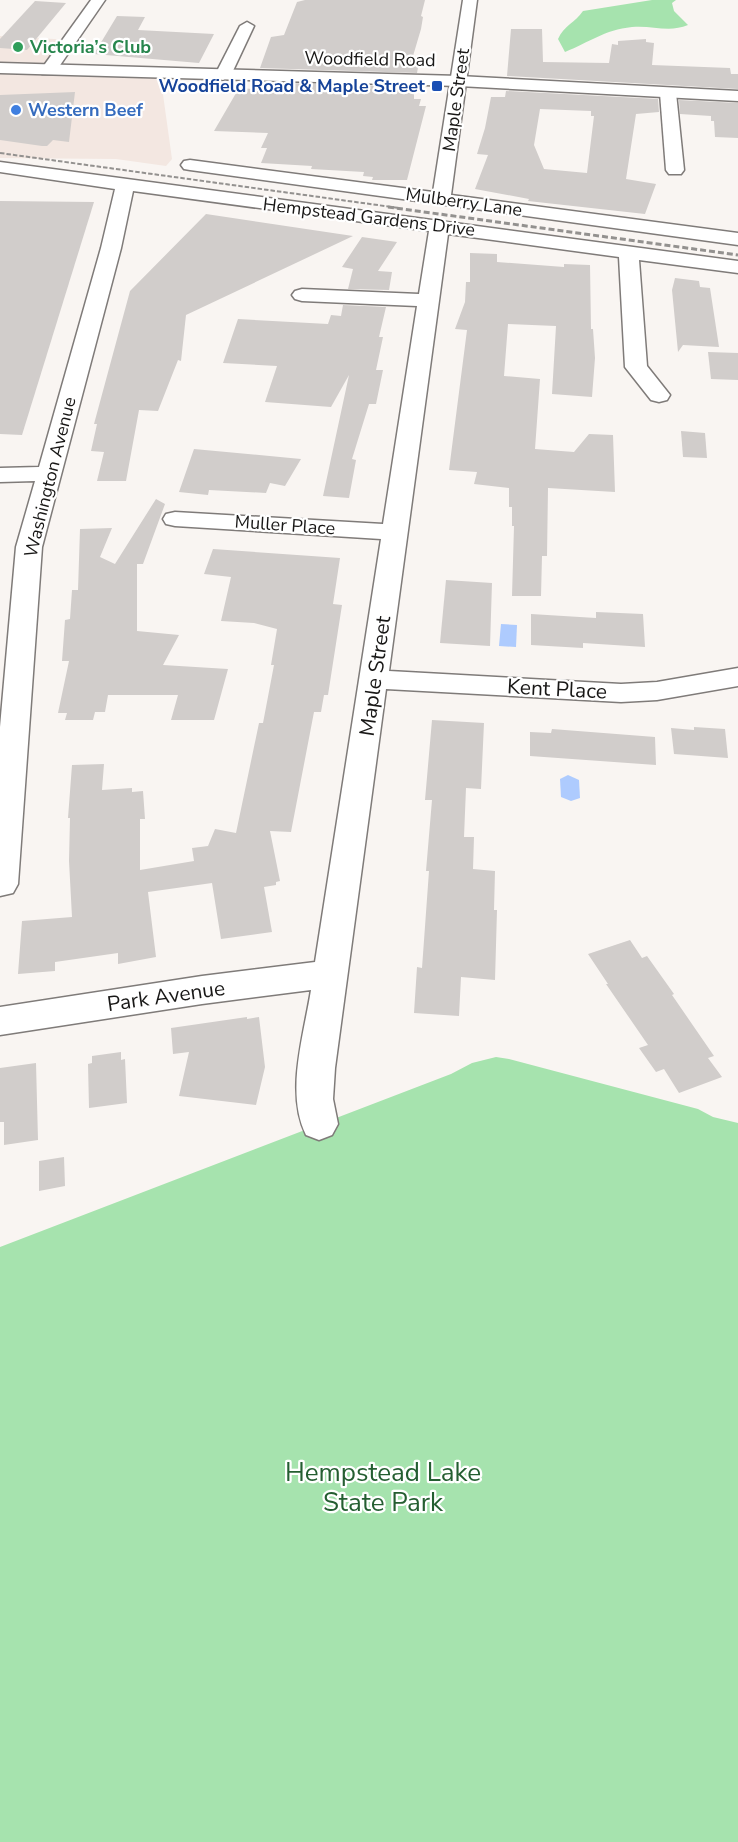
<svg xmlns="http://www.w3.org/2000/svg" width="738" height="1842" viewBox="0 0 738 1842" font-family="'Nunito Sans',sans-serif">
	<rect width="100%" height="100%" fill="#f9f5f2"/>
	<path fill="#f3e7e1" d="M0,36L72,40L52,70L160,73L172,159L166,166L116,159L0,158Z"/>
	<g fill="#a6e3ae">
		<path d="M652,0H676L672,3L674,11L688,25C669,33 652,25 632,27C604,30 590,42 565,52L558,39C564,25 575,23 583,11Z"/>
		<path d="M496,1057L509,1059L698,1109L713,1117L738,1123V1842H0V1247L451,1074L472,1063Z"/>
	</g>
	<g fill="#aecbfe">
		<path d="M501,624L517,625L516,647L499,646Z"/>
		<path d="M568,775L579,780L580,798L571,801L561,797L560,779Z"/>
	</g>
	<g fill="#d1cdcb" fill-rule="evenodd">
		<path d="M305,0H425L421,16L423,17L421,29L413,56H420L417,73L260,68L271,37L284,35L297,2Z"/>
		<path d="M35,1L66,3L27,50L0,48V39Z"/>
		<path d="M117,16L145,17L138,30L214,34L199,63L94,54Z"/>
		<path d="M511,29H542L543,62L609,63L612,44L618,45V41L646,39V42L654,43L652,65L730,68L731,74H738V89L507,76Z"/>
		<path d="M255,82L414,87V99H421L419,106H426L407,180H372L373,177L363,176L364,172L311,169L312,166L261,163L267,148H261L268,133L214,131L239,88L253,89Z"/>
		<path d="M506,91L658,99L659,112L636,114L626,179L656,184L645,214L528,201L529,199L475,189L488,155L477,154L485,128L491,97H505ZM540,109L591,111V116H594L587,173L544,169L534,145Z"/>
		<path d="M75,92L69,142L53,140L47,146H42L0,140V95Z"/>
		<path d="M679,100L738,103V138L715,137L714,121H711V116L680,114Z"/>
		<path d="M0,201L94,202L22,435L0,434Z"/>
		<path d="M206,214L353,236L186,315L181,361L178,360L158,411L139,410L126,481H97L104,452L91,451L97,424H94L130,291Z"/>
		<path d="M362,237L397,242L378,271L392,272L389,290L348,289L353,269L342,267Z"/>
		<path d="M470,253L497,254V262L564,267V264L590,265L591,329H593L595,358L592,397L552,394L556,326L508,324L504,376L540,379L535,449L574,452L589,434L613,435L615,492L548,488L547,556H542L541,596H512L514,526H512V507H509V488L474,484L477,472L449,470L467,330L455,329L465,302L466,282H470Z"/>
		<path d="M675,278L699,281L700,287L710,288L719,347L683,345L678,352L672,290Z"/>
		<path d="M343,305L386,307L379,337H383L376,370H383L376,404H369L352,459L356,460L349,498L323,496L349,375L331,407L265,402L277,366L223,363L238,319L328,324L331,315L341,316Z"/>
		<path d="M708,352L738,353V380L711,379Z"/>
		<path d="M681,431L705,433L707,458L683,457Z"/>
		<path d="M194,449L301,459L285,486L270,483L266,493L209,490L208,495L179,492Z"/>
		<path d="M156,499L165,504L143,564H137V631L179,635L163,665L228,669L214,720H171L178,695H108L105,712H95L93,720H65L67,713H58L69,661H62L65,620L70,619L72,590H78L80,529L112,528L100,557L115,564Z"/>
		<path d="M213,549L340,558L333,604L342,605L328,695H324L321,712H314L291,832L270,831L280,881L276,882V885L264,887L272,932L221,939L212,883L148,892L156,957L118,964V953L55,962V971L18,974L22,921L72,917L69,861L70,818H68L72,765L104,764L102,790L132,788V792L143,791L145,819H140V870L194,861L192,848L208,846L215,829L236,833L259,723H263L274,665H271L277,629L254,623L221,621L231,577L204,574Z"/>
		<path d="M446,580L492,583L490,646L440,643Z"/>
		<path d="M596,612L643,614L645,647L583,643V648L531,645V614L596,618Z"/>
		<path d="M432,720L484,723L481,789L466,788L464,837H474L473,869L495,871L494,910H497L495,980L461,977L459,1016L414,1013L417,967L422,968L429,871H426L432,800H425Z"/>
		<path d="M694,727L725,729L728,758L674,754L671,728L694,730Z"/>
		<path d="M552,729L655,737L656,765L530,756V732L551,733Z"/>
		<path d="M630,940L642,958L647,956L674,994L672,995L714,1056L708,1058L722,1077L679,1093L664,1069L656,1072L639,1048L648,1045L606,984H608L588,954Z"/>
		<path d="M247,1017V1019L259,1017L265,1067L256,1105L179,1096L189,1052L173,1054L171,1028Z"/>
		<path d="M121,1052V1060L125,1059L127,1103L89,1108L88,1064L92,1063V1056Z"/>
		<path d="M36,1063L38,1140L4,1145V1122H0V1068Z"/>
		<path d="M64,1157L65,1186L39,1191V1161Z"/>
	</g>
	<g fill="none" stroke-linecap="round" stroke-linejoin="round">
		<g stroke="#7f7b79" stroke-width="3">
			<g id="street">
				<path d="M91,0H105L54,74H42L40,71Z"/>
				<path d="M463,0H477L451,195L738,233V245L190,170L184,169L181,165L184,161L190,160L433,192Z"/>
				<path d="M247,22L254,26L231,75L223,80L217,78L215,75L240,26Z"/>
				<path d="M668,88L676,93L684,170L681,174H669L666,170L660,93Z"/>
				<path d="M0,162L738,261V273L639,260L647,366L670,395L667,400L659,402L651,400L625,367L619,257L448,234L389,671L621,684L657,682L738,668V686L657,700L621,702L386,689L335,1068L333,1099L338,1124L332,1135L319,1140L306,1135C285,1092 304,1035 311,990L202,1004L0,1035V1007L202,976L315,962L381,539L175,526L166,524L163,519L166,514L175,512L383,524L417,306L302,301L295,299L292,295L295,291L302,289L419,294L429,231L133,191L121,248L42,547L18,884L13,893L0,896V727L16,547L35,481L0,482V468L39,467L101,248L115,189L0,172Z"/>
			</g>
		</g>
		<g stroke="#7f7b79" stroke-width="3">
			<path id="secondary" d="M0,63L459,76L738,91V101L459,86L0,73Z"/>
		</g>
		<use href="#street" fill="#fff" fill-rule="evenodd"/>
		<use href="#secondary" fill="#fff" fill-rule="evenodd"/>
		<path stroke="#93918f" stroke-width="2" stroke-dasharray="4.5 2" stroke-linecap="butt" d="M0,153L399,208"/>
		<path stroke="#93918f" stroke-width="3" stroke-dasharray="6 3" stroke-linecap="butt" d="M388,207L738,255"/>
	</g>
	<circle fill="#2e9e5b" stroke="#fff" stroke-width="2" cx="18" cy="47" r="6"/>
	<rect fill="#1a4fb4" stroke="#fff" stroke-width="2" x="431" y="80" width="12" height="12" rx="3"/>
	<circle fill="#3f7fe0" stroke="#fff" stroke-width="2" cx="16" cy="110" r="6"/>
	<g text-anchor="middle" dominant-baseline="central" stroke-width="4.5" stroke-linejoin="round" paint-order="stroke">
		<g font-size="18" font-weight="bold" fill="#27864d" stroke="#fff" text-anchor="start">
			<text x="30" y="47">Victoria’s Club</text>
		</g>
		<g font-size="18" fill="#181716" stroke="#fff">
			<text transform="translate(370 59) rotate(1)">Woodfield Road</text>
			<text transform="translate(456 100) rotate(-82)">Maple Street</text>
			<text transform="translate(464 202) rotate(8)">Mulberry Lane</text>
			<text transform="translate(369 217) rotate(7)">Hempstead Gardens Drive</text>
			<text transform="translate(50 477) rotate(-76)">Washington Avenue</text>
			<text transform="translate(285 525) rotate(4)">Muller Place</text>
		</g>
		<g font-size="18" font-weight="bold" fill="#164399" stroke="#fff" text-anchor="end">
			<text x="425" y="86">Woodfield Road &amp; Maple Street</text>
		</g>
		<g font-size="18" font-weight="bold" fill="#366cbe" stroke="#fff" text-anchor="start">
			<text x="28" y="110">Western Beef</text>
		</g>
		<g font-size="21" fill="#181716" stroke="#fff">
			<text transform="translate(375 676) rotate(-82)">Maple Street</text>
			<text transform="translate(557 689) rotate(3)">Kent Place</text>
			<text transform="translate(166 996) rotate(-8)">Park Avenue</text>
		</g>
		<g font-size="26" fill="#245e31" stroke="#fff">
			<text x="383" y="1472">Hempstead Lake<tspan x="383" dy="30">State Park</tspan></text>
		</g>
	</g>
</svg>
